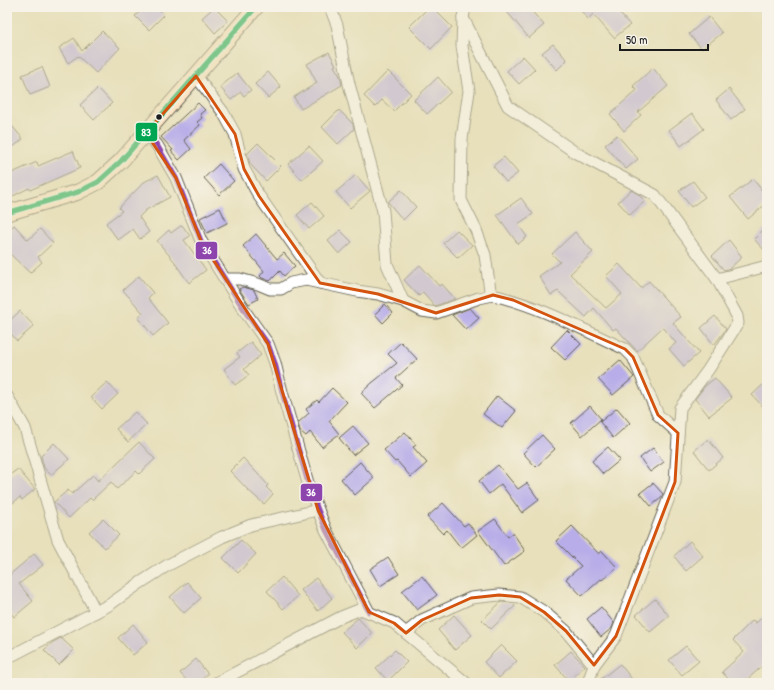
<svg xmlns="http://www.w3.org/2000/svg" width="774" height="690" viewBox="0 0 774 690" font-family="'Patrick Hand',sans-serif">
	<rect width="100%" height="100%" fill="#f7f3e8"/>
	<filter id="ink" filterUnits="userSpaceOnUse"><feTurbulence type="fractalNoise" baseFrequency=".025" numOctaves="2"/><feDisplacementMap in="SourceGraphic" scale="8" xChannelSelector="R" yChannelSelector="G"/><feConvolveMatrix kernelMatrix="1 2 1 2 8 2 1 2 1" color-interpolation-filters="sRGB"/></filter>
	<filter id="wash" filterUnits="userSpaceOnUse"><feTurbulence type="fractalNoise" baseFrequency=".012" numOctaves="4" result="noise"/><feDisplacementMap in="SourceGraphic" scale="16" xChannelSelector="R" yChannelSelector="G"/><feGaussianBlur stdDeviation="0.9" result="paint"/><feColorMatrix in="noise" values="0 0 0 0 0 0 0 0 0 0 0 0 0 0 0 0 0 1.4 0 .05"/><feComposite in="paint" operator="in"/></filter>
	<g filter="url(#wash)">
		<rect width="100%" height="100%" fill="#e8e0bb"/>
		<g id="blocks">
			<g fill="#b8ade8">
				<path d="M145,7H157L164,15L149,30L135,16Z"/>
				<path d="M214,7L228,21L215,33L202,18Z"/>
				<path d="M429,7H432L452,27L431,49L409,27Z"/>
				<path d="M503,7H528L544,25L529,38Z"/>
				<path d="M578,7H614L630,25L614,38L593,14L588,19Z"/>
				<path d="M709,17L722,33L702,49L689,34Z"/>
				<path d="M102,31L120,48L96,73L78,56L68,63L59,48L74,38L82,51Z"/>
				<path d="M553,44L567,60L557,70L542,53Z"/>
				<path d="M329,52L336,65L334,66L340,76L342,85L301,109L294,97L317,83L307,64Z"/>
				<path d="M523,56L535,69L519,84L507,71Z"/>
				<path d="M42,67L50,87L30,95L22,75Z"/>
				<path d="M653,68L668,86L638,112L641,115L624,131L610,114L637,90L633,86Z"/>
				<path d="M388,71L411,94L394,111L382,100L375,107L364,96Z"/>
				<path d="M268,72L281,87L268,98L255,84Z"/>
				<path d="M237,73L251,90L244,96L241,92L231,100L220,87Z"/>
				<path d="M438,77L451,92L427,114L414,100Z"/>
				<path d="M98,88L112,103L94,120L80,105Z"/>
				<path d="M729,89L745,109L731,120L716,100Z"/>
				<path d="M198,103L205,110L200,114L202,118L197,122L200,125L184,140L191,149L179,160L171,151L173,150L161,137Z"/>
				<path d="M339,110L353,124L354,129L338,144L322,127Z"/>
				<path d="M692,113L704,129L681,146L669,130Z"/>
				<path d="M7,120L23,139L7,152Z"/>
				<path d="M617,135L638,159L626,169L605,145Z"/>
				<path d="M258,143L281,166L266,181L250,164L247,154Z"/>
				<path d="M309,146L323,161L302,180L288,164Z"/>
				<path d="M73,151L80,168L30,190L29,188L7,199V175L37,162L38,166Z"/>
				<path d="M504,157L518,173L506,182L493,166Z"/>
				<path d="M219,164L234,181L219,195L204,178Z"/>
				<path d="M158,175L170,197L146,210L139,217L149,232L140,239L133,229L118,240L106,223L122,211L119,208L144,182Z"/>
				<path d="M356,175L370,191L350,208L336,192Z"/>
				<path d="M753,179L767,197V203L748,219L730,197Z"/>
				<path d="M693,181L705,197L691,207L679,191Z"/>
				<path d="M401,190L416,207L403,220L388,202Z"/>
				<path d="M631,190L638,194L645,201L630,215L618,202Z"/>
				<path d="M521,198L533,214L518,224L527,237L518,244L497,215Z"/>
				<path d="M312,202L324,216L309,229L297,215Z"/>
				<path d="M220,208L227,223L207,233L200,218Z"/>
				<path d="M14,225L28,240L40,229L53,243L38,257L42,262L30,273L7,251V232Z"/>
				<path d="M182,225L190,236L184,240L206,270L189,283L175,263V262L157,241L169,230L171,233Z"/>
				<path d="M767,226V253L754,239Z"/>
				<path d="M340,230L352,242L339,254L328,241Z"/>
				<path d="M457,230L472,245L458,258L443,243Z"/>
				<path d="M575,232L593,252L570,274L606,308L622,294L606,276L619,264L641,288L649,281L681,317L673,323L699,353L684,366L669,349L676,343L663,327L637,351L616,328L613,330L594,308L586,317L558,291L551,295L539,276L560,262L552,254Z"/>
				<path d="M256,234L277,259L284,253L295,266L284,276L280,271L270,281L262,278L260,276L264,271L243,246Z"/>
				<path d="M729,240L742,257L730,268L724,270L712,256Z"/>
				<path d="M420,265L439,286L442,284L455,299L435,306L423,292L419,296L404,280Z"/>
				<path d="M139,276L153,293L148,298L168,323L153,336L138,317L143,313L123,290Z"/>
				<path d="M243,287L254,290L258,299L249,304L239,289Z"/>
				<path d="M385,304L393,313L383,323L375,314Z"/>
				<path d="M470,308L479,318L466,330L452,315Z"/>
				<path d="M20,311L34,326L17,341L7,329V323Z"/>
				<path d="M715,316L726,329L714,345L701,328Z"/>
				<path d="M567,330L581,344L565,360L551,347Z"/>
				<path d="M251,342L261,355L244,369L249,375L235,385L224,369L240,357L237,353Z"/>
				<path d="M401,342L417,359L396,378L402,385L375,408L361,393L372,383L397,363L388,354Z"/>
				<path d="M620,360L634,377L613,395L598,379Z"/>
				<path d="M715,378L732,398L709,416L695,399L705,386Z"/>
				<path d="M767,381V411L752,395Z"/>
				<path d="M107,382L118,394L102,409L91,397Z"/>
				<path d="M332,388L347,402L329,421L339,434L322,447L310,432L306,436L300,431L298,423L309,413L306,409L317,400L319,402Z"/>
				<path d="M497,396L516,411L502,428L483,414Z"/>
				<path d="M590,406L601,419L582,436L571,423Z"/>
				<path d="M617,408L630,423L613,438L600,422Z"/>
				<path d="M135,412L147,424L128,442L116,429Z"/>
				<path d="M353,426L368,443L353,455L339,438Z"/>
				<path d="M405,432L416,445L413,447L427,463L411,477L397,461L395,462L384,450Z"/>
				<path d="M542,435L555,449L536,467L523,453Z"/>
				<path d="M708,439L723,458L709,470L694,451Z"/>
				<path d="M139,442L155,459L139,474L136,471L117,489L111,482L92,500L90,498L69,518L54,502L68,490L72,494L93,475L98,481Z"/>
				<path d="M54,443L69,459L51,475L44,468L41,456Z"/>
				<path d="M608,447L620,460L603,474L592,461Z"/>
				<path d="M653,448L664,462L650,472L640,458Z"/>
				<path d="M243,458L268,485L266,487L273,494L264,504L248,490L230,471Z"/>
				<path d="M360,462L374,478L355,495L341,479Z"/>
				<path d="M498,465L518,489L527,483L539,500L522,513L501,484L489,494L479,481Z"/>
				<path d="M18,469L35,489L22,500L20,497L7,508V477Z"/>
				<path d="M653,483L663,494L661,498L651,506L640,493Z"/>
				<path d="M443,503L464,526L468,523L477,535L461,548L447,530L443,534L427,517Z"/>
				<path d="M103,519L119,535L105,548L89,532Z"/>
				<path d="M495,519L508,537L513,533L525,551L504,566L478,531Z"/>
				<path d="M572,526L599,554L602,551L617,567L602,580L601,579L582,596L566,579L581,566L556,541Z"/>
				<path d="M241,540L256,554L238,573L223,558Z"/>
				<path d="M690,541L703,556L686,571L674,556Z"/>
				<path d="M34,554L43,565L19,584L33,601L14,617L7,608V577Z"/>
				<path d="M388,557L399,574L380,586L370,569Z"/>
				<path d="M422,576L437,595L417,610L402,591Z"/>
				<path d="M282,577L298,596L283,609L267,591Z"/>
				<path d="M316,578L332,598L318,611L301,590Z"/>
				<path d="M187,582L201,598L184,613L170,597Z"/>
				<path d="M655,599L669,616L650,632L636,615Z"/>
				<path d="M501,602L512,603L515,606L491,629L482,620Z"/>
				<path d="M601,607L614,623L612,628L601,637L587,619Z"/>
				<path d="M767,613V662L743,683H732L722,672L744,652L733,640L753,620L756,623Z"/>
				<path d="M454,615L472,635L455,650L438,630Z"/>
				<path d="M358,618L372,633L357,648L342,632Z"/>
				<path d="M133,624L148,642L133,655L118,638Z"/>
				<path d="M61,638L74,650L59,665L44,650L53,642Z"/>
				<path d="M501,645L517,661L499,678L484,662Z"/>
				<path d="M686,646L699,661L682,675L669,660Z"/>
				<path d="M395,650L407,662L388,681L376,668Z"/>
				<path d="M571,651L585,666L569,681L555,665Z"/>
				<path d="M196,659L208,674L198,683H189L180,673Z"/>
				<path d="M620,664L635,683H596Z"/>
			</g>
		</g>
	</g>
	<g filter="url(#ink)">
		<use href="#blocks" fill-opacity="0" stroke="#636154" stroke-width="1"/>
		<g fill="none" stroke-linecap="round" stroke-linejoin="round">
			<g stroke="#636154" stroke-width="13">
				<g id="minor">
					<path d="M330,7L337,25L349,84L383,211L387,264L403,301"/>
					<path d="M465,7L463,18L462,46L469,91L462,139L461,200L476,230L485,255L490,290L493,295C539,306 582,329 625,349L633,357L658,415L678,433"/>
					<path d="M463,18L508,106L576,153L655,195L717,279L737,316L738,323L708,370L680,408L675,482L616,636L594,665"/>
					<path d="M196,76L223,112L235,134L244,169L259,196L320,283"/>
					<path d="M146,133L157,145L176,178L201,241L246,313L268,344L275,363L282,392L308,483L318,510L326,530L369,612"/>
					<path d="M225,279H240L258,284L270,289H281L291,283L306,280L357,291L378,294L403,301L422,311L436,313L479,298L493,295"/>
					<path d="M717,279L767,266"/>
					<path d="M7,396L25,428L58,540L96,612"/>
					<path d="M406,633L466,683"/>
					<path d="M7,658L109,605L140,583L168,565L222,537L251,525L318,510"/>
					<path d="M216,683L341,617L361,609L394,623L406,633L422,620L471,598L499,595L520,597L544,612L566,631L594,665L588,683"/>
				</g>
			</g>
			<g stroke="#636154" stroke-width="17">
				<path id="secondary" d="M7,213L78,192L98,182L121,161L256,7"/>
			</g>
			<use href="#minor" stroke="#fff" stroke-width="11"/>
			<use href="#secondary" stroke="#fde5c5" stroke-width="15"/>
			<g stroke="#f7f3e8" stroke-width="8">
				<path id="bus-1" d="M146,133L157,145L176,178L201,241L246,313L268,344L275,363L282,392L308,483L318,510L326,530L369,612"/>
			</g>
			<g stroke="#f7f3e8" stroke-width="8">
				<path id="bus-2" d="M7,213L78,192L98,182L121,161L256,7"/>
			</g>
			<use href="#bus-1" stroke="#8e44ad" stroke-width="5"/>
			<use href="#bus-2" stroke="#00a651" stroke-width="5"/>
		</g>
	</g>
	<path d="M0 0H774V690H0ZM196,76L235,134L244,169L259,196L320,283L378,294L436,313L493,295L513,300L625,349L633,357L658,415L678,433L675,482L616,636L594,665L566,631L544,612L520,597L499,595L471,598L422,620L406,633L394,623L369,612L318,510L268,344L201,241L176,178L146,133Z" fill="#e8e0bb" fill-opacity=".55" fill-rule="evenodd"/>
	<path fill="none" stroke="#d4530e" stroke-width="3" stroke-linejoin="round" d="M196,76L235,134L244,169L259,196L320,283L378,294L436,313L493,295L513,300L625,349L633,357L658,415L678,433L675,482L616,636L594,665L566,631L544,612L520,597L499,595L471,598L422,620L406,633L394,623L369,612L318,510L268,344L201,241L176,178L146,133Z"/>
	<circle fill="#1c1c1c" stroke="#f7f3e8" stroke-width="1.5" cx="159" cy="117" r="3.5"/>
	<g stroke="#f7f3e8" stroke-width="1.5">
		<rect x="135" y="122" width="23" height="20" rx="4" fill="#00a651"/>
		<rect x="195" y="241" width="23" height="19" rx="4" fill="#8e44ad"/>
		<rect x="300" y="483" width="23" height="19" rx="4" fill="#8e44ad"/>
	</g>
	<g font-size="11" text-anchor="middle" font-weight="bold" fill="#fff">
		<text x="146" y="136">83</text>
		<text x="207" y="254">36</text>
		<text x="311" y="496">36</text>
	</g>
	<rect width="774" height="690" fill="none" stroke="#f7f3e8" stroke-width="24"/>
	<path d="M620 44v6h88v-6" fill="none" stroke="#1c1c1c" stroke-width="2"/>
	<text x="626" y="44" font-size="12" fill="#1c1c1c" stroke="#f7f3e8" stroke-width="3" paint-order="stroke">50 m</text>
</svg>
